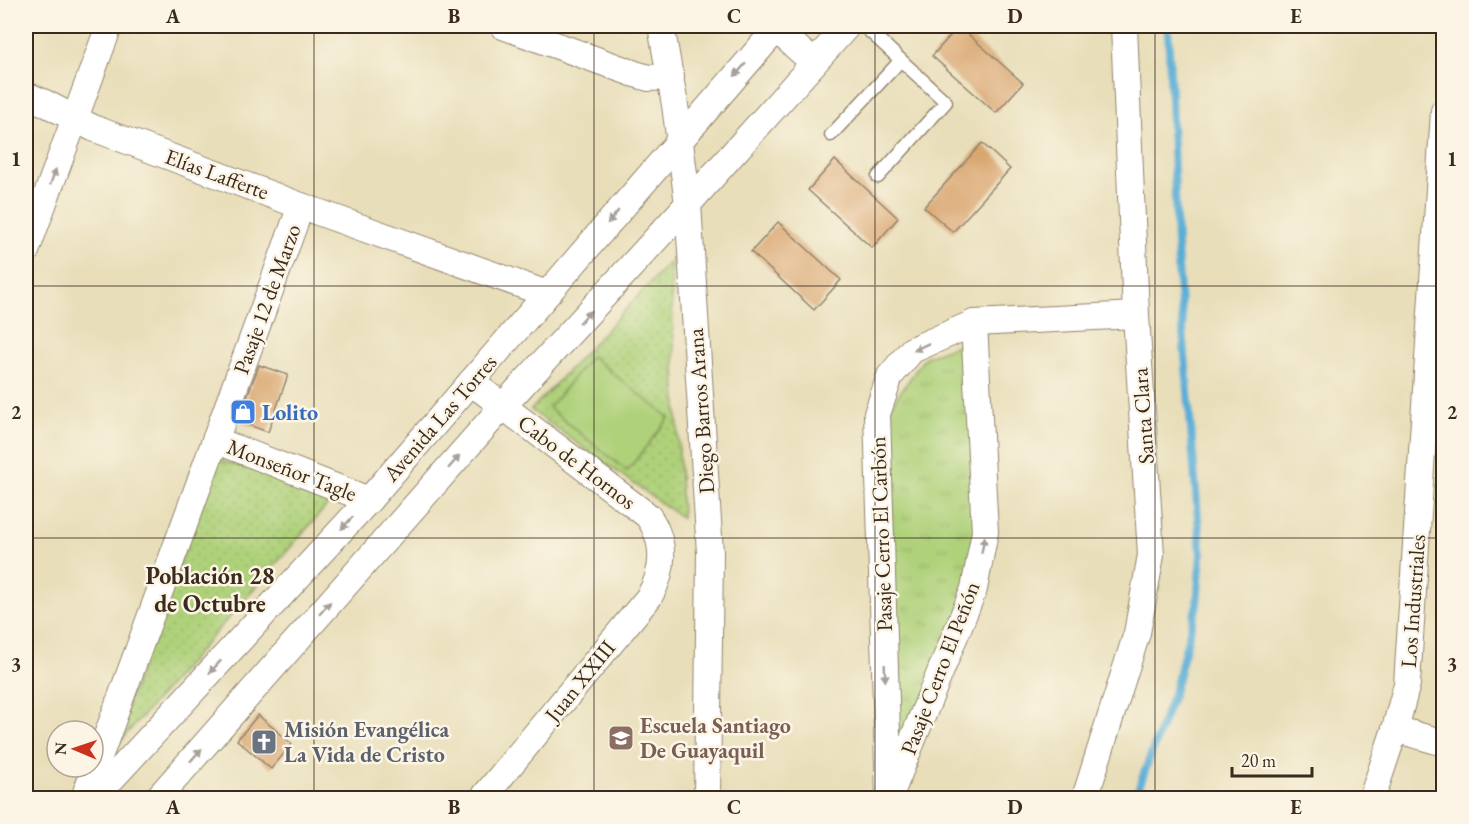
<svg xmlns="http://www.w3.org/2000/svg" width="1469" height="824" viewBox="0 0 1469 824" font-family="'EB Garamond',serif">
	<defs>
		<pattern id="grass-dots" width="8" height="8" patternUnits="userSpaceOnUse" patternTransform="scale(1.5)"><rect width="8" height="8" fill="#afd17a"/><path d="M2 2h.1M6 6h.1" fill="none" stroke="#97b469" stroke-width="1.8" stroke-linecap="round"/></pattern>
		<pattern id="park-tufts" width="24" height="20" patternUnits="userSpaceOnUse" patternTransform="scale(1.5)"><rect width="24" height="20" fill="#afd17a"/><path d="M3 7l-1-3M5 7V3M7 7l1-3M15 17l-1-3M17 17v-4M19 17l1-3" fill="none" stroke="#97b469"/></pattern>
	</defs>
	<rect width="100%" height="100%" fill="#fcf5e5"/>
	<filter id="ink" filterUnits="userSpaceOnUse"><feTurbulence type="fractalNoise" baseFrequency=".0167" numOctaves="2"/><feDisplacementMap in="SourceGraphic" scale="12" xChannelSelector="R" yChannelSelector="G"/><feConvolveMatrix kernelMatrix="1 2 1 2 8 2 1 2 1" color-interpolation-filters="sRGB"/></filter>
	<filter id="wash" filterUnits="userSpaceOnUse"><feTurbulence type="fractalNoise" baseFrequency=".008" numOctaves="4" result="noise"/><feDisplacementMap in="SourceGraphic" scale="24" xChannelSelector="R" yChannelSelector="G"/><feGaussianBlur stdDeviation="1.35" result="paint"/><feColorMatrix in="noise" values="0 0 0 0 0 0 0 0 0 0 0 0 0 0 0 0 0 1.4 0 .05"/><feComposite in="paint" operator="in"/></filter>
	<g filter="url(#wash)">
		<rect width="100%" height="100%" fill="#e8deb9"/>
		<g fill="url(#grass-dots)" stroke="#757e4c" stroke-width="1.5">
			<path d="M670,262L682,518L531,410Z"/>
			<path d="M218,460L338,493L109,754Z"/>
		</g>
		<path fill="url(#park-tufts)" stroke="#757e4c" stroke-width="1.5" d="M969,341L978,535L969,588L898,762L888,410L925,357Z"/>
		<path fill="#afd17a" stroke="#757e4c" stroke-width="1.5" d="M591,356L669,418L627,471L549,408Z"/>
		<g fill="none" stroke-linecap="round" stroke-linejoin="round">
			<path stroke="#5aaed6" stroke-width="8" d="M1135,798L1175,689L1197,604L1201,555L1178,267L1168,26"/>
		</g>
		<g id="blocks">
			<g fill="#d9a66f">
				<path d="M959,26L1023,83L996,113L932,56Z"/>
				<path d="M982,143L1010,169L953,232L924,207Z"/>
				<path d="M835,160L898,218L872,248L808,190Z"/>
				<path d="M778,222L841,280L814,310L751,252Z"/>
				<path d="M259,365L288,375L268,432L243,423L240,415Z"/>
				<path d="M258,715L292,744L271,769L237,740Z"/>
			</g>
		</g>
	</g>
	<g filter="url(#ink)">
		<use href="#blocks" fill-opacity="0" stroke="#92846c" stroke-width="1.5"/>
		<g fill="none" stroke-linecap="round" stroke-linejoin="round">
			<g stroke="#92846c" stroke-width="15">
				<g id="service">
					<path d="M864,26L946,102L878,177"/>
					<path d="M831,135L901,60"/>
				</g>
			</g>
			<g stroke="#92846c" stroke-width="28">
				<g id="minor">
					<path d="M503,26L635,74L649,78L671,77"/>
					<path d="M661,26L675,105L688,204L710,553L707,798"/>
					<path d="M776,29L814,63"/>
					<path d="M26,95L45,103L93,128L301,206L547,294"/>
					<path d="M26,251L109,26"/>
					<path d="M471,382L648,516C666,542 665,570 649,597L483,798"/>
					<path d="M215,440L369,500"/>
					<path d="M1395,729L1444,743"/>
					<path d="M893,788L974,589L985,532L974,323"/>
					<path d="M889,796L877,414L890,376L912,350L974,323L1136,315"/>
					<path d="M84,798L301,206"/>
					<path d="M94,798L369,500L779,26"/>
					<path d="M158,798L503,406L688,204L847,26"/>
					<path d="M1085,798L1137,633L1151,555L1136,315L1124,26"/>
					<path d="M1372,798L1395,729L1407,684L1444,111"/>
				</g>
			</g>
			<use href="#service" stroke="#fff" stroke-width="12"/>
			<use href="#minor" stroke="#fff" stroke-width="26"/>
		</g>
		<defs><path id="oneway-solid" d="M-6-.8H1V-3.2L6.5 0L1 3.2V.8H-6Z" transform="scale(1.5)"/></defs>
		<g fill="#a79f9a">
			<use href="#oneway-solid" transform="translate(740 70) rotate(131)"/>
			<use href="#oneway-solid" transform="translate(53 177) rotate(-70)"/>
			<use href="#oneway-solid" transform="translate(613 217) rotate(130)"/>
			<use href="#oneway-solid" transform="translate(585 317) rotate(-48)"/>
			<use href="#oneway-solid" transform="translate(921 347) rotate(154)"/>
			<use href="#oneway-solid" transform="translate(454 462) rotate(-49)"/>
			<use href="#oneway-solid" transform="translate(347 523) rotate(133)"/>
			<use href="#oneway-solid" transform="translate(983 545) rotate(-79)"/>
			<use href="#oneway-solid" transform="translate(325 608) rotate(-49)"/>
			<use href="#oneway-solid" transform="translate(215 667) rotate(133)"/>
			<use href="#oneway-solid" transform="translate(885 673) rotate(88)"/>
			<use href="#oneway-solid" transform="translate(196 755) rotate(-48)"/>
		</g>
	</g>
	<path fill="none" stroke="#3b2a1e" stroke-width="1.5" stroke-opacity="0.55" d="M314,26V798M594,26V798M875,26V798M1155,26V798M26,286H1444M26,538H1444"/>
	<defs>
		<g id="shop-square" transform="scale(1.35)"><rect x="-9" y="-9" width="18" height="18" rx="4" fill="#3f7fe0" stroke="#fcf5e5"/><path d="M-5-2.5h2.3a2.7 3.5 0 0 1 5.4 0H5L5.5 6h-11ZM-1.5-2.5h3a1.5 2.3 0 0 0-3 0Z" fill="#fff"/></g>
		<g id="school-square" transform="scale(1.35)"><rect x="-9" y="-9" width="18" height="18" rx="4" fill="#8d6e63" stroke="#fcf5e5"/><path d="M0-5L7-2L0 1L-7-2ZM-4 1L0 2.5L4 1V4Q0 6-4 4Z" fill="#fff"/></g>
		<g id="church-square" transform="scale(1.35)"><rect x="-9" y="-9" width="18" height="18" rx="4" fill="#6b7280" stroke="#fcf5e5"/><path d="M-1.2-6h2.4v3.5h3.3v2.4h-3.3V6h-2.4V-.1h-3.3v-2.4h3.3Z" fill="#fff"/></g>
	</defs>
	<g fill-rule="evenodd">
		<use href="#shop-square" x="243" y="412"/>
		<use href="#school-square" x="621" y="738"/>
		<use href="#church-square" x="264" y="742"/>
	</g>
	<g text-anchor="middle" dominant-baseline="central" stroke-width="5" stroke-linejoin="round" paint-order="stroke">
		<g font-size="22" fill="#3b2a1e" stroke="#fcf5e5">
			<text transform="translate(217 174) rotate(20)">Elías Lafferte</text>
			<text transform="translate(267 299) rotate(-70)">Pasaje 12 de Marzo</text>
			<text transform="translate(701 411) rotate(-94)">Diego Barros Arana</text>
			<text transform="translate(1143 416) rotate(-94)">Santa Clara</text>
			<text transform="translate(440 418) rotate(-49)">Avenida Las Torres</text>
			<text transform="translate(577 462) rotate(37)">Cabo de Hornos</text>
			<text transform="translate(292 470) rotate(21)">Monseñor Tagle</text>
			<text transform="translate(881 534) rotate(-92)">Pasaje Cerro El Carbón</text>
			<text transform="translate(1413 601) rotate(-86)">Los Industriales</text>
			<text transform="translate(940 668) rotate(-69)">Pasaje Cerro El Peñón</text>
			<text transform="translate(580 681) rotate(-51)">Juan XXIII</text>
		</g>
		<g font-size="22" font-weight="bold" fill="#366cbe" stroke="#fcf5e5" text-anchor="start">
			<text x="262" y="412">Lolito</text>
		</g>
		<g font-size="22" font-weight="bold" fill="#785e54" stroke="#fcf5e5" text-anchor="start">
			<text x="640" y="725">Escuela Santiago<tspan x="640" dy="25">De Guayaquil</tspan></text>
		</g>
		<g font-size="22" font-weight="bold" fill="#5b616d" stroke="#fcf5e5" text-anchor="start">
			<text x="284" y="729">Misión Evangélica<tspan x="284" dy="25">La Vida de Cristo</tspan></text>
		</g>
		<g font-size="24" font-weight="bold" fill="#3b2a1e" stroke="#fcf5e5">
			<text x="210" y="575">Población 28<tspan x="210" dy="28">de Octubre</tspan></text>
		</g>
	</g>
	<rect width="1469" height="824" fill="none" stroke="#fcf5e5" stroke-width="66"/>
	<g transform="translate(75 749) rotate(272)"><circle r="28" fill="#fcf5e5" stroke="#afa495" stroke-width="1.5"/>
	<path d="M0-4.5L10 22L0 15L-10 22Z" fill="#c8321e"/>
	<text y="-9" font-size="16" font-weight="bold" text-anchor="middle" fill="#3b2a1e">N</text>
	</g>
	<path d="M1232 767v9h80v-9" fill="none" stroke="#3b2a1e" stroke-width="3"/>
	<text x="1241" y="767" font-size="18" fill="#3b2a1e" stroke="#fcf5e5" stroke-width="4.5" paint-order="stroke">20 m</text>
	<rect x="33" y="33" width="1403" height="758" fill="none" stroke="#3b2a1e" stroke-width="2"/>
	<g font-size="20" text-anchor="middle" font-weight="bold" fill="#3b2a1e">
		<text x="173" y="23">A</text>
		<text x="454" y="23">B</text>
		<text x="734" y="23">C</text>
		<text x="1015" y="23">D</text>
		<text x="1296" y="23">E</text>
		<text x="16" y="166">1</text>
		<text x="1452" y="166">1</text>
		<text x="16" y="419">2</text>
		<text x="1452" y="419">2</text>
		<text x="16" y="671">3</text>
		<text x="1452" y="671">3</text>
		<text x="173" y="814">A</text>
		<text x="454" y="814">B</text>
		<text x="734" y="814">C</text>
		<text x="1015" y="814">D</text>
		<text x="1296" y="814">E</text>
	</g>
</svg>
